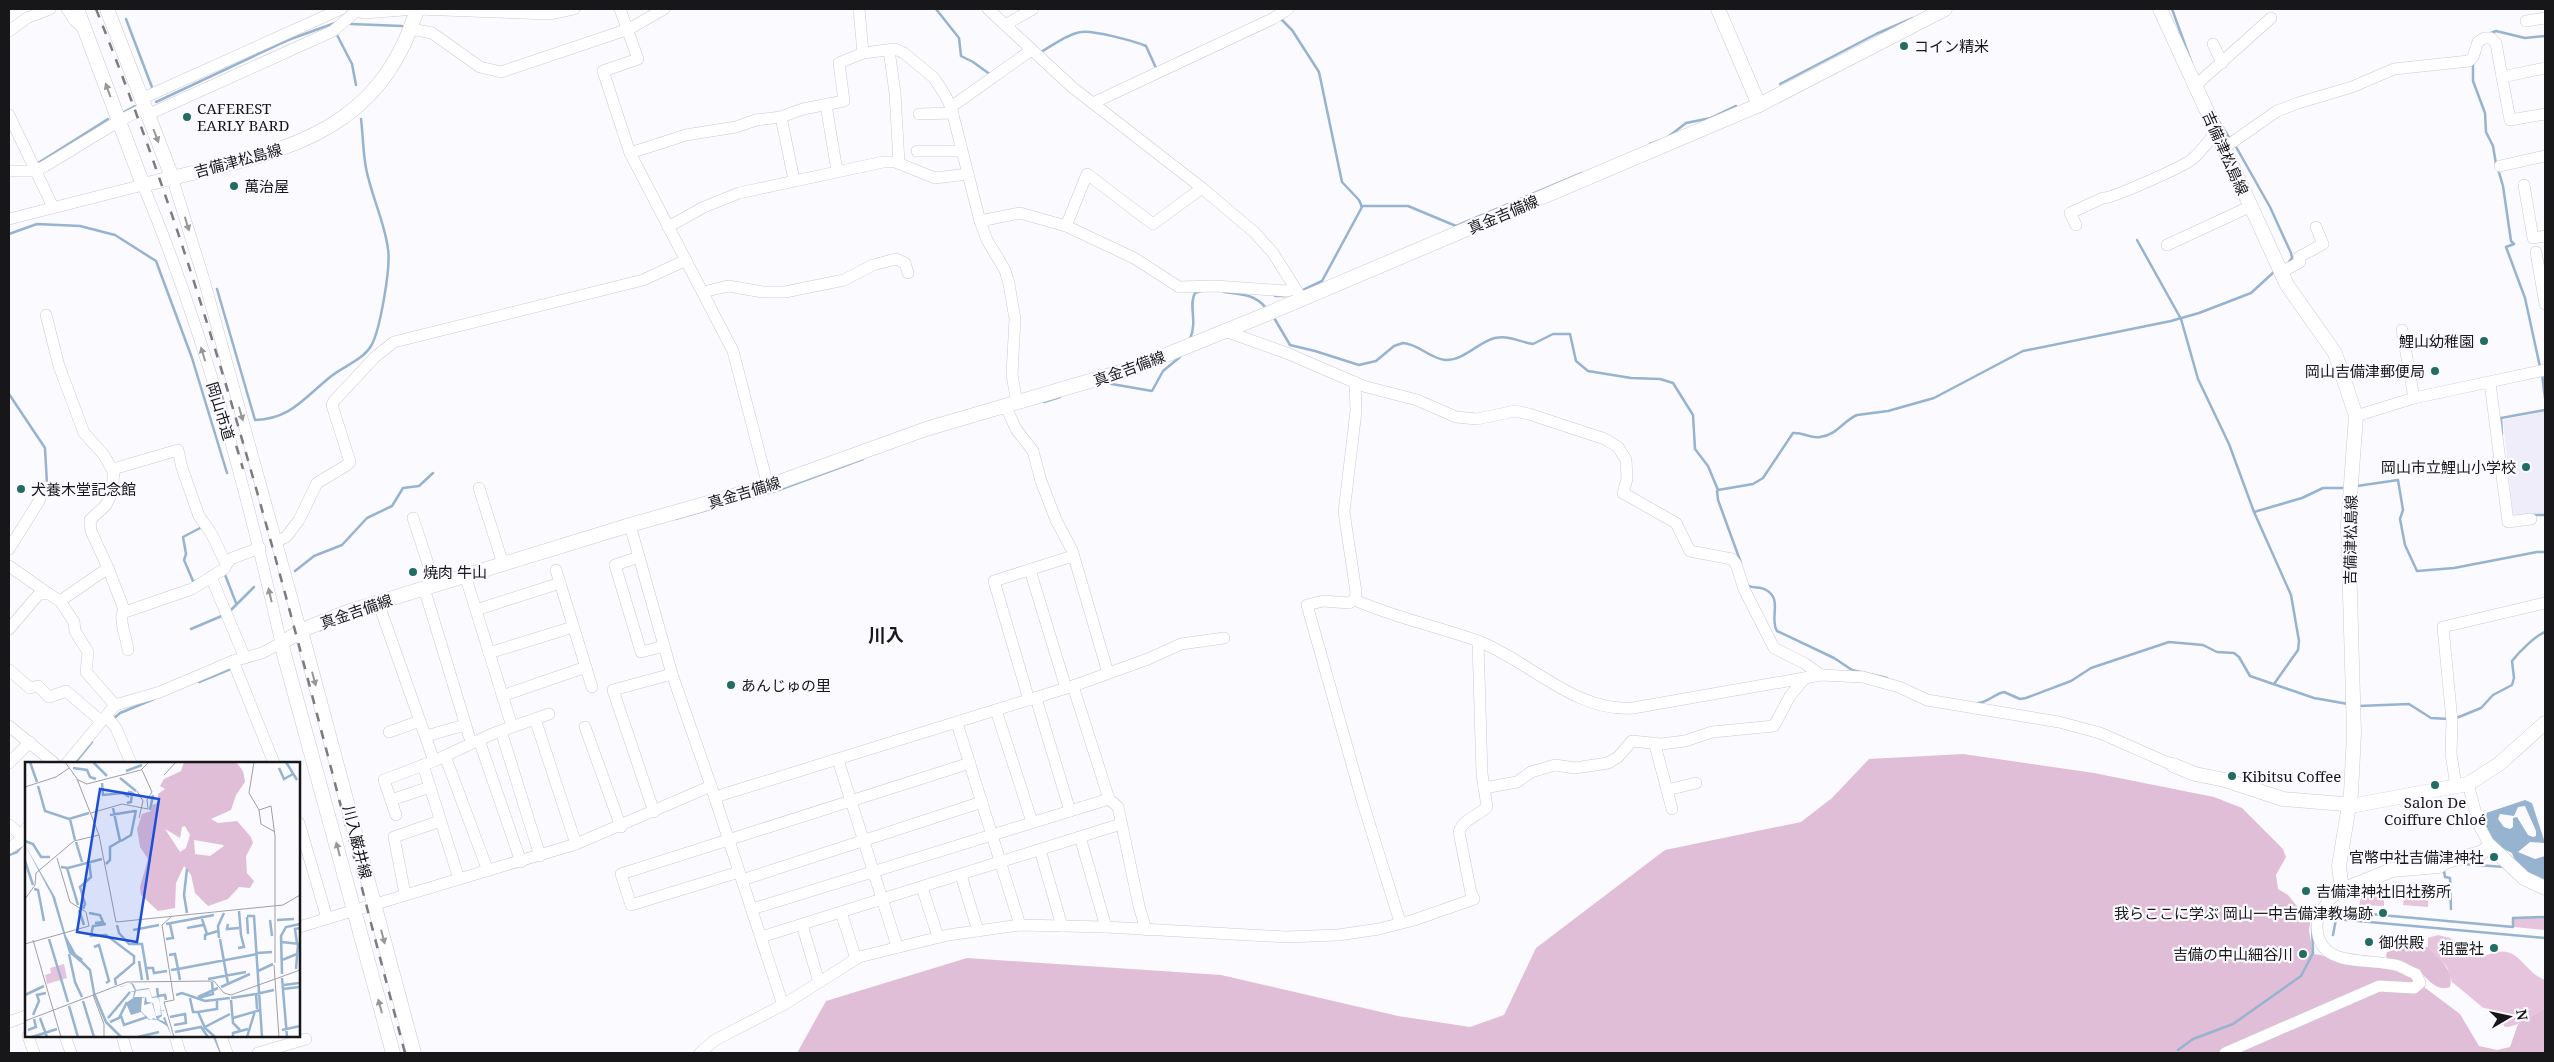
<svg xmlns="http://www.w3.org/2000/svg" width="2554" height="1062" viewBox="0 0 2554 1062" font-family="'Noto Serif','Noto Sans JP',serif">
	<rect width="100%" height="100%" fill="#fbfaff"/>
	<path fill="#efedfa" d="M2545,411V514L2513,516L2503,420Z"/>
	<g fill="#e7c4dd">
		<path d="M2384,885V906L2359,905L2364,888Z"/>
		<path d="M2405,887L2429,889L2428,907L2403,905Z"/>
		<path d="M2514,918H2545V930L2514,927Z"/>
		<path d="M2438,935L2450,938L2485,956C2519,940 2521,971 2545,980V1008C2534,1014 2516,1028 2505,1027L2493,1011H2487L2452,982L2447,967L2428,947V938Z"/>
	</g>
	<g fill="#e1bed7">
		<path d="M1963,754L2094,773L2214,797L2242,808L2283,849L2286,857L2276,875L2278,889L2288,895L2300,910L2310,911L2312,913L2309,930L2313,954L2321,955L2333,960L2394,968L2408,975L2460,1014L2479,1046L2497,1050L2510,1047L2518,1024L2545,1008V1053H797L826,1001L967,958L1221,975L1398,1016L1470,1027L1504,1015L1536,948L1665,850L1801,822L1832,798L1869,759Z"/>
		<path d="M2400,944L2428,947C2438,958 2455,970 2450,987C2434,993 2426,974 2414,968C2406,964 2396,962 2388,960L2386,956L2387,952L2398,949Z"/>
	</g>
	<path fill="#96b3d0" fill-rule="evenodd" d="M2525,800L2532,803L2545,843L2530,842L2518,852L2535,859L2545,856V882C2532,876 2516,868 2512,853C2496,846 2490,836 2482,822L2487,820L2486,813ZM2525,806L2536,831V836L2533,837L2528,835L2517,817L2513,818V827L2510,829L2504,827L2498,819L2500,814L2514,816L2518,807Z"/>
	<g fill="none" stroke-linecap="round" stroke-linejoin="round">
		<g stroke="#96b3d0" stroke-width="2.5">
			<path d="M936,9L959,38L961,56L973,62L991,75"/>
			<path d="M2172,9L2192,64"/>
			<path d="M1280,18L1292,30L1319,72L1342,182L1359,200L1362,207L1322,281L1301,291"/>
			<path d="M126,19L153,90"/>
			<path d="M351,24L402,26"/>
			<path d="M336,33L352,64L356,85"/>
			<path d="M2491,33L2496,31L2525,38L2545,36"/>
			<path d="M1039,53C1052,46 1067,34 1081,32C1093,30 1134,41 1146,46L1156,68"/>
			<path d="M2473,64V81L2485,113L2486,132L2493,146L2496,164"/>
			<path d="M1780,84L1876,34L1913,18"/>
			<path d="M156,102L288,40L335,23"/>
			<path d="M122,113L135,106"/>
			<path d="M2220,123L2230,139"/>
			<path d="M1668,137L1686,123L1711,118L1736,106"/>
			<path d="M1650,144L1661,140"/>
			<path d="M2235,145L2270,207L2291,253L2292,258L2289,262"/>
			<path d="M35,165L108,119"/>
			<path d="M2498,169L2503,186L2511,241L2514,244L2506,247L2525,298L2540,367"/>
			<path d="M1361,206H1408L1456,226L1582,173"/>
			<path d="M9,234L37,224L80,226L115,235L156,261L192,358L227,473"/>
			<path d="M2137,240L2181,319L2198,379L2229,444L2254,512L2291,595L2299,641L2298,650L2274,684"/>
			<path d="M217,289L255,420C290,419 303,399 329,378C341,367 362,361 371,346C380,331 391,267 388,249C385,223 371,195 366,168C363,152 363,135 361,119"/>
			<path d="M1224,292C1240,294 1255,294 1266,308"/>
			<path d="M1275,296H1289"/>
			<path d="M1273,316L1290,345L1315,351L1359,365L1376,361L1394,346L1403,343C1419,344 1430,359 1446,360C1465,360 1478,342 1495,338C1510,335 1519,342 1533,344L1553,334H1570L1576,361L1588,371L1631,378L1660,379L1673,383L1693,415L1695,449L1708,466L1718,490L1753,484L1763,478L1793,433C1803,432 1811,439 1820,437C1837,435 1843,421 1857,415L1888,411L1934,398L2023,351L2171,321L2199,313L2251,293L2275,271"/>
			<path d="M1190,339C1198,320 1188,306 1195,293L1201,291"/>
			<path d="M2542,374L2545,398"/>
			<path d="M1106,383L1152,391L1163,371L1180,357"/>
			<path d="M9,394L45,448L47,484"/>
			<path d="M1044,402L1060,397"/>
			<path d="M2502,434L2501,418L2545,410"/>
			<path d="M2357,486L2398,480L2403,510L2400,519L2405,545L2417,571L2454,568L2537,552H2545"/>
			<path d="M1717,491L1718,500L1741,563"/>
			<path d="M750,498L776,491L863,459"/>
			<path d="M2254,512L2302,498L2323,488H2345"/>
			<path d="M2531,515H2545"/>
			<path d="M675,519L735,502"/>
			<path d="M295,571L314,556L342,545L367,518L392,506L403,488L419,486L433,473"/>
			<path d="M224,572L236,603"/>
			<path d="M197,581H193L184,560L186,554L183,537L202,527"/>
			<path d="M1747,585C1753,589 1760,586 1766,590C1783,599 1769,619 1777,631L1834,658L1852,670L1887,678"/>
			<path d="M229,612L254,587"/>
			<path d="M191,629L224,615"/>
			<path d="M320,630L338,623"/>
			<path d="M199,682L233,668"/>
			<path d="M1978,703C1989,702 1994,694 2004,692L2020,699L2026,698L2071,681L2091,668L2169,642L2203,645L2217,652L2234,653L2239,657L2250,676L2314,698L2348,704"/>
			<path d="M2359,706L2409,704L2431,718L2449,719"/>
			<path d="M2454,719L2481,708L2493,695L2512,685L2514,678L2512,661C2519,652 2535,636 2545,632"/>
			<path d="M112,720L120,713L154,699"/>
			<path d="M75,763L92,742"/>
			<path d="M9,855L17,852L22,846"/>
			<path d="M2463,864L2505,867"/>
			<path d="M2441,871H2444L2445,877L2450,878L2451,909"/>
			<path d="M2328,895L2336,883"/>
			<path d="M2337,911L2513,927V918L2545,917"/>
			<path d="M2333,935L2336,919L2545,938"/>
			<path d="M214,1036L221,1053"/>
			<path d="M2178,1050L2193,1039L2233,1024L2301,976L2313,953L2312,926"/>
		</g>
		<g stroke="#cbcad0" stroke-width="12">
			<g id="minor">
				<path d="M67,9L75,21L84,29"/>
				<path d="M620,9L638,59L603,71L630,153"/>
				<path d="M859,9L863,53"/>
				<path d="M988,9L1072,87L1202,188L1254,232L1273,253L1302,299"/>
				<path d="M358,10L363,13L417,9L551,14L574,9"/>
				<path d="M2526,21L2545,18"/>
				<path d="M1005,25L1033,9"/>
				<path d="M411,29L432,33L480,67L501,72L629,29L664,9"/>
				<path d="M9,31L27,18L50,9"/>
				<path d="M2213,44L2222,63"/>
				<path d="M889,50L895,93L899,163"/>
				<path d="M2545,68L2502,77L2510,120L2545,114"/>
				<path d="M2196,85L2271,18"/>
				<path d="M141,99L341,9"/>
				<path d="M1093,103L1272,19L1288,9"/>
				<path d="M826,105L837,171"/>
				<path d="M951,107L1030,51"/>
				<path d="M919,114L953,113"/>
				<path d="M9,115L53,207"/>
				<path d="M147,115L333,31L359,9"/>
				<path d="M781,117L794,180"/>
				<path d="M2224,148L2277,111L2298,103L2352,87L2394,69L2469,61L2473,57L2478,42L2484,38H2491L2496,43L2502,77"/>
				<path d="M917,151H962"/>
				<path d="M2500,166L2545,156"/>
				<path d="M9,171H35L45,166L119,121L145,108"/>
				<path d="M172,177L204,280L301,631"/>
				<path d="M2524,185L2533,238L2545,236"/>
				<path d="M9,219L143,185C204,331 246,488 281,643L262,653L233,661L160,692L115,705L67,763"/>
				<path d="M980,221L1020,213L1066,226L1134,258L1179,287L1215,286L1287,291L1295,288"/>
				<path d="M2076,225L2070,213L2103,198C2111,199 2182,167 2191,160C2201,153 2209,140 2217,131"/>
				<path d="M1066,226L1087,174L1153,224L1202,188"/>
				<path d="M668,227L704,207L739,193L883,162H895L935,178L968,174"/>
				<path d="M2167,245L2249,207"/>
				<path d="M2536,252L2545,304"/>
				<path d="M2280,273L2300,262L2299,257L2323,244L2316,227"/>
				<path d="M703,292L728,286L763,292H785L844,280L873,265L896,259L905,263L908,273"/>
				<path d="M46,315L59,366L84,433L104,455L114,473L111,495L106,505L90,520L91,531L108,568"/>
				<path d="M2402,330L2414,398"/>
				<path d="M1225,331L1289,354L1363,386L1417,400L1456,417L1477,419L1515,411L1529,414L1605,439L1618,447L1626,460L1627,479L1623,493L1676,523L1690,551L1732,559L1736,564L1744,589L1774,648L1804,663L1821,675"/>
				<path d="M1355,382L1356,411L1344,512L1356,592L1355,600"/>
				<path d="M2490,383L2508,522L2531,519"/>
				<path d="M1006,407L1016,429L1033,451L1041,481L1056,520L1072,550L1108,673"/>
				<path d="M2356,416L2414,398L2545,370"/>
				<path d="M113,469L178,450L182,468L199,516L211,533L226,564"/>
				<path d="M768,486L733,351L630,153L686,135L736,127L756,120L781,117L803,109L844,101L839,63L863,53L895,49L904,53L934,78L945,95L951,107L980,221L987,240L1005,270L1009,284L1015,319L1012,375L1017,403"/>
				<path d="M479,488L503,564"/>
				<path d="M413,518L435,585"/>
				<path d="M630,525L672,674L711,786L783,1005"/>
				<path d="M277,541L286,537L299,520L317,483L347,465L350,462L332,405L334,401L375,357L394,342L643,280L686,260"/>
				<path d="M9,549L39,501L44,487"/>
				<path d="M639,557L615,565L641,652L664,646"/>
				<path d="M9,566L49,594"/>
				<path d="M556,570L592,687"/>
				<path d="M1030,570L1066,688"/>
				<path d="M465,575L510,720"/>
				<path d="M211,577L245,658"/>
				<path d="M424,588L469,736"/>
				<path d="M1355,600C1395,618 1437,626 1478,641C1528,660 1576,713 1633,708L1821,675L1863,677L1899,687L1927,700L2059,722L2100,733L2173,765"/>
				<path d="M1355,600L1349,603L1323,601L1307,605L1362,800L1400,922"/>
				<path d="M60,601L108,568L125,612L192,589L224,569L230,559L260,548"/>
				<path d="M378,602L434,761"/>
				<path d="M476,610L560,583"/>
				<path d="M125,612L122,614C120,625 127,639 128,650"/>
				<path d="M9,629L39,594H49L60,601L74,622L75,631L88,652L86,672L115,705"/>
				<path d="M489,653L573,627"/>
				<path d="M233,661L274,763"/>
				<path d="M9,670L30,688L38,686L49,697L66,691L101,721"/>
				<path d="M1073,686L1148,659L1181,644L1224,638"/>
				<path d="M502,696L586,667"/>
				<path d="M1036,698L1070,811"/>
				<path d="M1029,700L994,581L1073,556"/>
				<path d="M996,710L1032,822"/>
				<path d="M106,716L116,728L131,763"/>
				<path d="M535,719L576,844"/>
				<path d="M957,723L1020,925"/>
				<path d="M9,726L54,763"/>
				<path d="M585,727L621,827"/>
				<path d="M501,731L540,856"/>
				<path d="M389,732L420,721"/>
				<path d="M426,736L465,725"/>
				<path d="M479,740L521,862"/>
				<path d="M1655,745L1672,809"/>
				<path d="M445,756L488,871"/>
				<path d="M838,760L897,946"/>
				<path d="M9,763L30,742"/>
				<path d="M423,765L459,879"/>
				<path d="M2468,784L2479,825L2490,846"/>
				<path d="M2456,786L2451,754L2452,721L2443,627L2545,603"/>
				<path d="M1484,788L1517,782L1531,772L1555,765L1575,768L1608,763L1618,757L1632,741L1661,744L1685,741L1712,732L1774,726L1790,696L1805,678"/>
				<path d="M1667,790L1696,783"/>
				<path d="M715,797L1073,686L1109,799L1118,807L1139,906L1146,930"/>
				<path d="M391,800L430,787"/>
				<path d="M654,812L613,690L672,674"/>
				<path d="M396,815L384,780L434,761L492,734L549,714"/>
				<path d="M299,823L327,918"/>
				<path d="M9,825L22,836"/>
				<path d="M1080,837L1106,927"/>
				<path d="M9,848L22,840L26,828"/>
				<path d="M1040,850L1062,926"/>
				<path d="M739,872L631,905L621,874L970,763"/>
				<path d="M961,875L978,931"/>
				<path d="M742,880L982,802"/>
				<path d="M922,887L938,937"/>
				<path d="M405,894L394,837L440,821"/>
				<path d="M752,909L1109,799"/>
				<path d="M841,912L856,959"/>
				<path d="M802,925L819,982"/>
				<path d="M299,927L576,844L711,786"/>
				<path d="M761,937L1121,824"/>
				<path d="M9,1022L26,1016"/>
				<path d="M28,1036L34,1053"/>
				<path d="M65,1036L71,1053"/>
				<path d="M122,1036L127,1053"/>
				<path d="M175,1036L180,1053"/>
				<path d="M221,1036L227,1053"/>
				<path d="M258,1053L306,1039"/>
				<path d="M700,1053L715,1040L783,1005L859,957L948,935L1020,925L1106,927L1286,937L1338,935L1379,929L1414,920L1474,899L1471,893L1459,832C1463,819 1478,816 1487,807L1482,774L1478,642"/>
				<path d="M2225,1053L2379,986L2414,988L2420,983L2416,974C2410,972 2404,968 2399,966C2371,957 2318,970 2317,927C2317,911 2330,898 2342,890"/>
			</g>
		</g>
		<g stroke="#cbcad0" stroke-width="15">
			<g id="major">
				<path d="M77,9L143,185C263,154 376,146 417,9"/>
				<path d="M107,9L172,177"/>
				<path d="M1718,9L1759,105"/>
				<path d="M2160,9L2287,285L2335,353L2356,416L2348,525L2354,733L2351,793L2339,866L2342,890L2392,870L2439,866L2447,861L2481,853L2490,846L2524,878L2545,888"/>
				<path d="M301,631L414,1053"/>
				<path d="M2173,765L2195,774L2225,780L2283,799L2356,805L2468,784L2499,764L2545,723"/>
				<path d="M393,1053L281,643L307,628L347,612L630,525L768,486L926,429L1134,368L1267,314L1759,105L1945,9"/>
			</g>
		</g>
		<use href="#minor" stroke="#fff" stroke-width="11"/>
		<use href="#major" stroke="#fff" stroke-width="14"/>
		<g stroke="#7c7c7f" stroke-width="2.5" stroke-dasharray="9 9" stroke-linecap="butt">
			<path d="M96,9C232,346 312,703 405,1053"/>
			<path d="M221,394L243,469"/>
		</g>
	</g>
	<defs><path id="oneway-solid" d="M-6-.8H1V-3.2L6.5 0L1 3.2V.8H-6Z" transform="scale(1.25)"/></defs>
	<g fill="#979798">
		<use href="#oneway-solid" transform="translate(108 90) rotate(-110)"/>
		<use href="#oneway-solid" transform="translate(156 136) rotate(69)"/>
		<use href="#oneway-solid" transform="translate(187 224) rotate(73)"/>
		<use href="#oneway-solid" transform="translate(203 354) rotate(-107)"/>
		<use href="#oneway-solid" transform="translate(241 414) rotate(74)"/>
		<use href="#oneway-solid" transform="translate(270 595) rotate(-103)"/>
		<use href="#oneway-solid" transform="translate(314 679) rotate(75)"/>
		<use href="#oneway-solid" transform="translate(338 849) rotate(-105)"/>
		<use href="#oneway-solid" transform="translate(383 937) rotate(75)"/>
		<use href="#oneway-solid" transform="translate(380 1006) rotate(-105)"/>
	</g>
	<g fill="#236c63" stroke="#fbfaff" stroke-width="2">
		<circle cx="1904" cy="46" r="5"/>
		<circle cx="187" cy="117" r="5"/>
		<circle cx="234" cy="186" r="5"/>
		<circle cx="2484" cy="341" r="5"/>
		<circle cx="2435" cy="371" r="5"/>
		<circle cx="2526" cy="467" r="5"/>
		<circle cx="21" cy="489" r="5"/>
		<circle cx="413" cy="572" r="5"/>
		<circle cx="731" cy="685" r="5"/>
		<circle cx="2232" cy="776" r="5"/>
		<circle cx="2435" cy="785" r="5"/>
		<circle cx="2494" cy="857" r="5"/>
		<circle cx="2306" cy="891" r="5"/>
		<circle cx="2383" cy="913" r="5"/>
		<circle cx="2369" cy="942" r="5"/>
		<circle cx="2494" cy="948" r="5"/>
		<circle cx="2303" cy="954" r="5"/>
	</g>
	<g text-anchor="middle" dominant-baseline="central" stroke-width="4.5" stroke-linejoin="round" paint-order="stroke">
		<g font-size="15" fill="#171719" stroke="#fbfaff" text-anchor="start">
			<text x="1914" y="46">コイン精米</text>
			<text x="197" y="108">CAFEREST<tspan x="197" dy="17">EARLY BARD</tspan></text>
			<text x="244" y="186">萬治屋</text>
			<text x="2474" y="341" text-anchor="end">鯉山幼稚園</text>
			<text x="2425" y="371" text-anchor="end">岡山吉備津郵便局</text>
			<text x="2516" y="467" text-anchor="end">岡山市立鯉山小学校</text>
			<text x="31" y="489">犬養木堂記念館</text>
			<text x="423" y="572">焼肉 牛山</text>
			<text x="741" y="685">あんじゅの里</text>
			<text x="2242" y="776">Kibitsu Coffee</text>
			<text x="2435" y="802" text-anchor="middle">Salon De<tspan x="2435" dy="17">Coiffure Chloé</tspan></text>
			<text x="2484" y="857" text-anchor="end">官幣中社吉備津神社</text>
			<text x="2316" y="891">吉備津神社旧社務所</text>
			<text x="2373" y="913" text-anchor="end">我らここに学ぶ 岡山一中吉備津教塲跡</text>
			<text x="2379" y="942">御供殿</text>
			<text x="2484" y="948" text-anchor="end">祖霊社</text>
			<text x="2293" y="954" text-anchor="end">吉備の中山細谷川</text>
		</g>
		<g font-size="15" fill="#171719" stroke="#fbfaff">
			<text transform="translate(2226 153) rotate(66)">吉備津松島線</text>
			<text transform="translate(238 160) rotate(-15)">吉備津松島線</text>
			<text transform="translate(1503 214) rotate(-23)">真金吉備線</text>
			<text transform="translate(1129 368) rotate(-20)">真金吉備線</text>
			<text transform="translate(221 411) rotate(73)">岡山市道</text>
			<text transform="translate(744 492) rotate(-17)">真金吉備線</text>
			<text transform="translate(2350 540) rotate(-89)">吉備津松島線</text>
			<text transform="translate(356 611) rotate(-19)">真金吉備線</text>
			<text transform="translate(358 842) rotate(76)">川入巌井線</text>
		</g>
		<g font-size="18" font-weight="bold" fill="#171719" stroke="#fbfaff">
			<text x="886" y="635">川入</text>
		</g>
	</g>
	<g transform="translate(25 762)">
		<rect width="275" height="275" fill="#fbfaff"/>
		<path d="M39,202L42,216L22,222L20,213L26,211L25,206Z" fill="#e7c4dd"/>
		<path d="M159,0H211L218,9L220,20L211,33L206,48L186,57L193,61L212,59L226,75L228,81L221,94L222,111L229,119L225,126L214,125L203,137L183,144L170,131L166,113L159,104L151,121L150,146L133,149L116,133L115,125L123,97L115,85L112,67L117,52L126,49L127,43L133,41V32L140,27L135,24L139,17L156,9ZM160,64L165,73L161,86L155,90L140,67L155,76L157,65ZM169,78L198,83L199,84L185,94L170,92Z" fill="#e1bed7" fill-rule="evenodd"/>
		<path d="M0,83L30,135L41,174L51,192L58,197L55,200L44,191L27,134ZM106,221L96,225H94L107,221L109,223L111,228L124,226L127,235L133,234L135,243H139H135L136,248H139V249L136,248L137,254L133,257L140,260L138,256L140,255L147,275L142,264L129,256L124,258L116,250L106,253L101,241L108,236L109,230H104L110,229ZM124,227L127,236L134,235L136,253L131,254L128,241L122,240L121,235H109L111,229ZM120,235L119,243L127,241L132,258L124,257L116,249L117,236Z" fill="#96b3d0" fill-rule="evenodd"/>
		<path fill="none" stroke="#96b3d0" stroke-width="2.5" d="M5,0L12,20M68,0L82,14M261,0L272,18M48,6L62,8L65,15L71,17M254,6L259,17L268,12M101,9L117,3M95,16L111,29M77,21L78,33L98,31L103,34L104,30L107,31M13,24L20,49L44,57L64,51M102,41L106,40L107,31L110,33M125,48L128,33M85,53L110,49M45,57L50,78M0,79L8,82L16,95H25M96,79L106,73L111,48M51,80L57,100M0,99L8,123M81,102L85,98V85L95,79L88,46M36,105L43,106L77,97M42,106L53,143M162,107L159,133L162,151M9,127L13,128L19,159M58,147L60,142L55,125L66,115L64,99M54,148L59,163M214,149L216,173M64,151L75,153L78,160L70,161M176,154L182,172M222,154H229L237,275M222,155L223,172M245,158L247,174M252,158L269,157M81,162L68,164L66,174L81,173L109,194V201L90,217L91,223M141,162L189,153M203,162L202,167L214,166M92,163L94,171L104,182H117L123,218M162,166L178,163M108,168L134,163M194,176L193,164L199,151M24,177L43,240M141,177L148,176L145,162M195,177L203,222M180,178V173L193,169M257,180L275,182M272,181L270,167L275,166M69,185L74,183L84,219L81,221M213,186L219,185L216,173M232,191L247,190M44,192L50,220L57,235M144,193L150,192L153,207M54,197L65,208L69,231L81,260L96,275M257,198L272,192M114,199L117,218M122,206H128L129,211L142,209M153,207L232,192M271,207L273,182M146,208L153,207L155,218M233,209L248,202M257,212L256,174L261,165L275,162M257,216L262,275M183,217L221,210M259,223L274,221M196,225L225,212M132,226L133,234L140,233L141,238M258,227L274,225M231,231L232,247M231,232L249,228M0,233L19,224M151,233L157,231L180,239L205,236M173,235L193,226M165,236L168,250H173M173,236L188,232L187,220M206,236L231,232M206,238L208,261L215,268M58,239L69,275M44,244L53,275M8,253L14,239L12,233L21,231M96,254L99,263L122,255M145,255L160,252L161,261L149,263M15,256L22,275M83,256L105,230M208,256L235,248M85,260L94,256L102,240M180,265L205,252M3,268L11,265L9,257M257,268L275,264M150,270L176,265L183,275M7,275L32,267M113,275L134,270M190,275L180,266L173,250L192,247V239M208,275V271L223,267M222,275L230,249"/>
		<path fill="none" stroke="#a09fa3" stroke-width="1" d="M40,0L53,18L62,22L116,8L124,0M229,0L224,31L234,48L236,62L250,70M139,13L151,0M52,17L74,73L91,160L258,143L275,133M0,25L31,15L44,6M112,29L118,39L114,56M234,48L246,44L250,74V201M66,51L97,42L123,47L122,38L127,30L117,8M0,137L10,123L11,111L49,79L74,73M147,154L137,163L149,238L139,240L149,275M8,178L36,275M0,182L64,164L61,150L45,140L32,96M249,203L254,275M68,233L79,262V275M0,259L102,220L189,219L199,231L206,233L275,208"/>
		<path fill="#1d4ed8" fill-opacity="0.15" stroke="#1d4ed8" stroke-width="2.5" d="M75,27L134,37L112,180L52,170Z"/>
		<rect width="275" height="275" fill="none" stroke="#171719" stroke-width="2.5"/>
	</g>
	<rect width="2554" height="1062" fill="none" stroke="#171719" stroke-width="20"/>
	<g transform="translate(2509 1017) rotate(81)" stroke="#fbfaff" stroke-width="4" paint-order="stroke">
	<path d="M0-4L9 19L0 12L-9 19Z" fill="#171719"/>
	<text y="-8" font-size="14" font-weight="bold" text-anchor="middle" fill="#171719">N</text>
	</g>
</svg>
